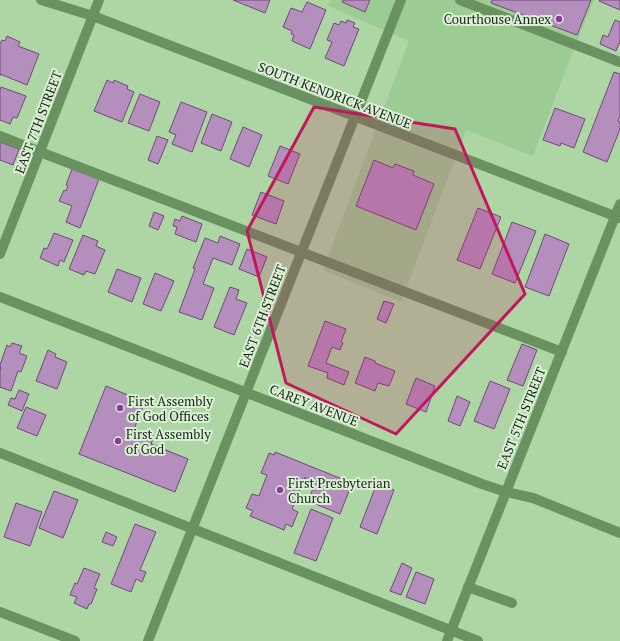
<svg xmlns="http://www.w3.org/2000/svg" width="620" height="641" viewBox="0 0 620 641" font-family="'PT Serif',serif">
	<rect width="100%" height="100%" fill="#add6a4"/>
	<path fill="#9dcb94" d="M330,0H594L573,51L533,156L466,130L401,302L323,270L409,41L328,6Z"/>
	<g fill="#b48ebd" stroke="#6e4b76">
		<path d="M233,0H270L265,13Z"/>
		<path d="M343,0H370L365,12L342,2Z"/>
		<path d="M492,0H591L577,35L491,3Z"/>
		<path d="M600,0H620V10L599,1Z"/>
		<path d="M307,2L326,10L310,49L292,41L294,35L291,34L292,31L283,27L291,8L302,12Z"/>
		<path d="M347,20L355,23L353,27L359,29L344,66L325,58L332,42L327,40L334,23L339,25L341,21L346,23Z"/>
		<path d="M615,20L620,22V44L619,43L616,51L600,44L603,35L608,37Z"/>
		<path d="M7,36L20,42L18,46L39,54L27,85L0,74V76V44L2,40L5,41Z"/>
		<path d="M614,72L620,74V116L618,121L620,122V129L607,162L583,152Z"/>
		<path d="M107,80L113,83L114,80L128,86L127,89L134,92L122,122L94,111Z"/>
		<path d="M1,87L26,96L17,118L13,117L10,124L0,120V90Z"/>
		<path d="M140,94L160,102L149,131L128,123Z"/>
		<path d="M181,102L207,112L192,152L172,144L176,135L169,132Z"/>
		<path d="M555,108L585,119L574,148L561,143L560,146L543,140Z"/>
		<path d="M212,114L232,122L221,151L201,143Z"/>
		<path d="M243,127L262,135L249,167L230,159Z"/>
		<path d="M157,136L168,140L158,164L148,160Z"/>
		<path d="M0,142L19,149L13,165L0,160Z"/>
		<path d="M280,146L300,154L288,184L268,176Z"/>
		<path d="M374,160L393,168L395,164L414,171L413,175L434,184L416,230L356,206Z"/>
		<path d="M72,169L99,179L80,228L66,222L72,206L59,201L64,190L66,191L68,186L66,185Z"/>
		<path d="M261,192L284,201L276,224L252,215Z"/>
		<path d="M478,208L501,217L480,269L457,260Z"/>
		<path d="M154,212L164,216L158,230L149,226Z"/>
		<path d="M182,216L202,224L196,242L175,234L177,227L173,226L175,219L180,221Z"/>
		<path d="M512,222L536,231L515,283L492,274Z"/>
		<path d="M54,233L73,240L64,262L60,260L58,266L40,258L44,248L47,249Z"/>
		<path d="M545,234L569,244L549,296L525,287Z"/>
		<path d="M83,235L98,241L96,246L105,250L95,274L86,271L84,275L69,269Z"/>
		<path d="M220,236L240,244L232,265L213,258L203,284L214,288L202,320L179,312L195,269L193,268L205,238L218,243Z"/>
		<path d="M247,249L267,257L259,277L239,269Z"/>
		<path d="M117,269L141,278L132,302L108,292Z"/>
		<path d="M155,273L174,281L161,311L143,304Z"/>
		<path d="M230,287L239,290L236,299L247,303L234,335L214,327Z"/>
		<path d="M384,301L394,304L386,323L377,319Z"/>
		<path d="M325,321L346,329L341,342L343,343L340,350L332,347L326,363L349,372L344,385L327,378L328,373L308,366Z"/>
		<path d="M12,343L22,346L19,353L27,356L21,372L18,371L11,391L0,387V371L1,367H0V365L7,345L10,347Z"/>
		<path d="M522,344L537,350L523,386L507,380Z"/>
		<path d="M48,350L56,354L55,357L67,362L57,389L36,381Z"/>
		<path d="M365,357L375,361V363L395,371L389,386L378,383L375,391L355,383Z"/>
		<path d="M416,378L435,386L426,412L406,404Z"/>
		<path d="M490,381L510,389L494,429L474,421Z"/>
		<path d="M106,386L145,402L134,429L154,437L151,444L188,459L175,492L79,454Z"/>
		<path d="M19,390L29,394L22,411L8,405L11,398L15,399Z"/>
		<path d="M457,396L470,402L460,426L448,421Z"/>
		<path d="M26,407L46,415L37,436L17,428Z"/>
		<path d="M275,452L352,483L340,514L308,501L314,486L304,483L306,478L305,477L292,509L298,512L292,527L286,524L284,530L250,516L253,511L246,508L252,494L259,496L267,475L261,473L269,453L274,455Z"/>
		<path d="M377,483L394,490L377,534L360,527Z"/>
		<path d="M54,491L78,500L63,538L39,528Z"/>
		<path d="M16,503L42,512L30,546L4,537Z"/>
		<path d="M311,509L333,518L316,561L294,553Z"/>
		<path d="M135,524L156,532L140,570L146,572L142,582L136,579L131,592L111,584Z"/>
		<path d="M106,532L117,537L113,546L102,542Z"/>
		<path d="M402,563L412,568L401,595L390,591Z"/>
		<path d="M84,568L100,574L94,588L97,589L91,604H89L87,609L74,603L77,597L70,595L75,583L77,584Z"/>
		<path d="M416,572L434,579L425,604L406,597Z"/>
	</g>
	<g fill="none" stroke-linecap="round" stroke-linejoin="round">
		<g stroke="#699260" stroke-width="10">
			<path d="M460,0L620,62"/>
			<path d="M0,136L40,152L562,352"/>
			<path d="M0,453L478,641"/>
			<path d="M468,587L512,603"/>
		</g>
		<g stroke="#699260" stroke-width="10">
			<path d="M41,0L93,16L620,218"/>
			<path d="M0,254L99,0"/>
			<path d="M0,297L482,484L506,492L533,498L620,533"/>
			<path d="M0,612L75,641"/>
			<path d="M148,641L401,0"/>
			<path d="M447,641L620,204"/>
		</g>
	</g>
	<path fill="#c2185b" fill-opacity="0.2" stroke="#c2185b" stroke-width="3" stroke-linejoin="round" d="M314,107L455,129L525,294L396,434L286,383L247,231Z"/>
	<g fill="#9037a2" stroke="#dbf0d7" stroke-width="1.5">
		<circle cx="559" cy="19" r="4"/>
		<circle cx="120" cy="408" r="4"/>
		<circle cx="118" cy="441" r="4"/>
		<circle cx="280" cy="490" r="4"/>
	</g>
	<g text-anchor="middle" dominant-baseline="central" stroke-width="4" stroke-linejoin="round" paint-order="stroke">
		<g font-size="13" fill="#182714" stroke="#dbf0d7" text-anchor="start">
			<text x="551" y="19" text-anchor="end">Courthouse Annex</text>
			<text x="128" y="401">First Assembly<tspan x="128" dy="15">of God Offices</tspan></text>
			<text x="126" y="434">First Assembly<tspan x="126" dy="15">of God</tspan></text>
			<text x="288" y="483">First Presbyterian<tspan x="288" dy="15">Church</tspan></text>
		</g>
		<g font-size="13" fill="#182714" stroke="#dbf0d7">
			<text transform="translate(335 95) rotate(21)">SOUTH KENDRICK AVENUE</text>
			<text transform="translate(38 122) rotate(-69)">EAST 7TH STREET</text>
			<text transform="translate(262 316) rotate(-69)">EAST 6TH STREET</text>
			<text transform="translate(314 405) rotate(21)">CAREY AVENUE</text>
			<text transform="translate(521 418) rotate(-68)">EAST 5TH STREET</text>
		</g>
	</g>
</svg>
